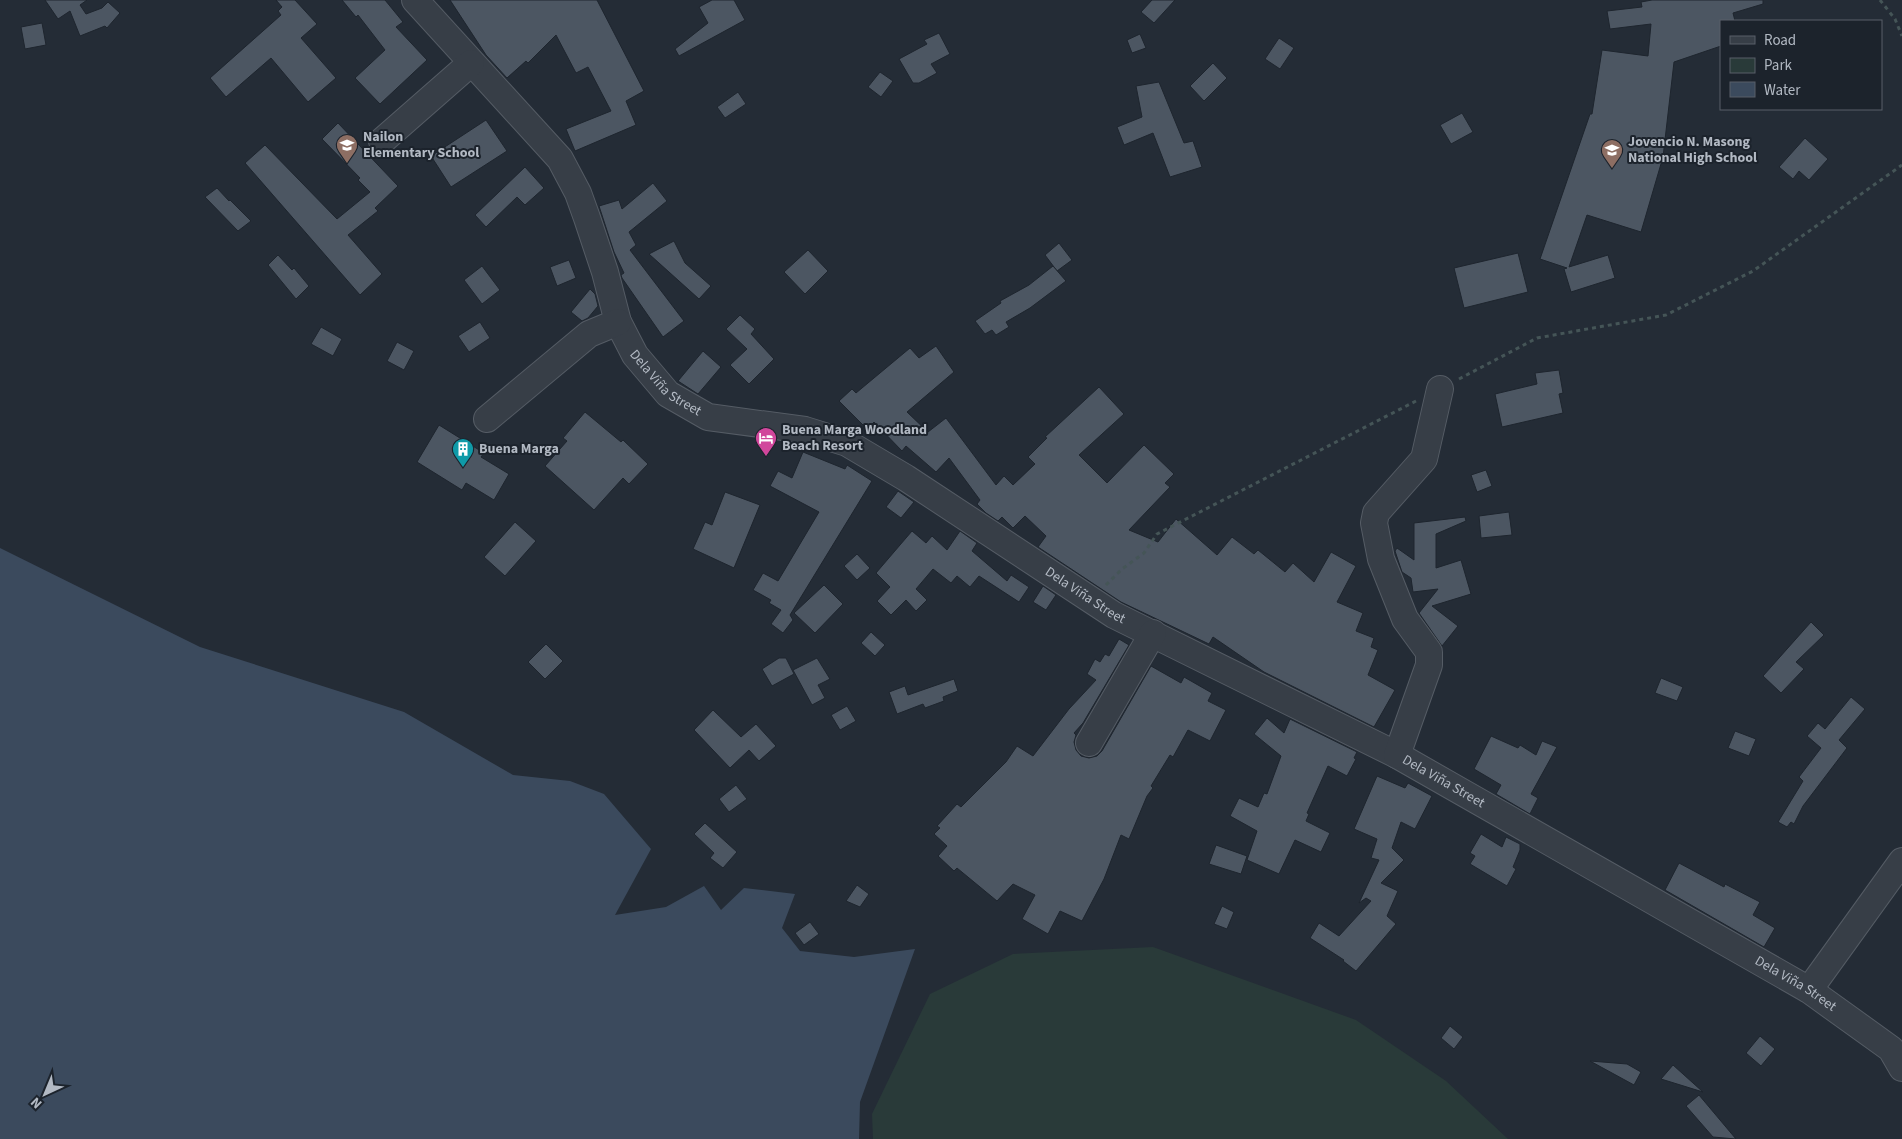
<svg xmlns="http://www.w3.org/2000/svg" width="1902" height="1139" viewBox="0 0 1902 1139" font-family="'Source Sans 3',sans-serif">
	<rect width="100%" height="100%" fill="#242c36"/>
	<path fill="#293a39" d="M1153,947L1356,1020L1446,1081L1508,1139H873L872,1114L930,994L1013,954Z"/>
	<path fill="#3b4a5d" d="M0,548L200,647L404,712L513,775L570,781L604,794L651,849L615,915L666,907L704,886L721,910L744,888L795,894L782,928L800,951L854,957L915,949L860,1102L859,1139H0Z"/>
	<g fill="#4c5662" stroke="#1e252e">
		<path d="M45,0H87L80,5L86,14L102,8L108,2L120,13L107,28L105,26L80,36L70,11L58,19Z"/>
		<path d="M276,0H295L317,24L301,38L336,78L308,102L271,58L226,97L210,78L281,15L278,11L282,7Z"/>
		<path d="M342,0H385L403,22L396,27L427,60L380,104L355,78L385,50L358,15L356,17Z"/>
		<path d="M450,0H597L644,91L626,101L636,125L575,151L566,129L611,111L588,67L576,73L556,35L528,63L526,61L507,78L486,55Z"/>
		<path d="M712,0H734L745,20L679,56L675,49L708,23L699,7Z"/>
		<path d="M1152,0H1175L1154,23L1141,12Z"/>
		<path d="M1652,0H1763V4L1733,13L1735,21H1721V46L1674,62L1663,157L1641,232L1587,215L1569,267L1608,255L1615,278L1571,292L1564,269L1567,268L1540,259L1590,114H1592L1602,50L1648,56L1651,24L1610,29L1607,11L1642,7L1641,2Z"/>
		<path d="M42,23L46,45L25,49L21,27Z"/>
		<path d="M939,33L950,54L931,64L937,73L919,83H913L899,59L927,44L924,40Z"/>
		<path d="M1140,34L1146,48L1132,53L1127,40Z"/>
		<path d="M1279,38L1294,48L1280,69L1265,59Z"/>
		<path d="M1213,63L1227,78L1204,101L1190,86Z"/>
		<path d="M880,72L893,81L881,97L868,87Z"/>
		<path d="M1159,82L1184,143L1193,141L1202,167L1170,177L1153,133L1124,145L1117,127L1142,117L1136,86Z"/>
		<path d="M738,92L746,104L725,118L717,107Z"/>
		<path d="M1462,113L1473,132L1451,144L1440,125Z"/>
		<path d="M486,120L507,151L451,187L431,156Z"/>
		<path d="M338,123L398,186L375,208L378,211L348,235L382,274L360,295L245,163L265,145L337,219L370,192L358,180L360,178L322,139Z"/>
		<path d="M1805,138L1828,159L1809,180L1799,171L1793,179L1779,167Z"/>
		<path d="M525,167L544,188L525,205L517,197L486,227L475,215Z"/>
		<path d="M653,183L667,201L629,232L636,245L630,250L684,321L663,337L622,278L621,275L624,273L614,252L599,206L619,200L622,209Z"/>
		<path d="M217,188L229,201L230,200L251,221L238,231L205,197Z"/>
		<path d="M674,241L685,263L711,286L699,299L649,254Z"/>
		<path d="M1059,243L1072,260L1057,271L1045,255Z"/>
		<path d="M808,250L828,271L805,294L784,272Z"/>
		<path d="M1518,253L1528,292L1464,308L1454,268Z"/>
		<path d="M278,255L292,270L294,268L309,286L296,299L268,265Z"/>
		<path d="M569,260L576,278L557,286L550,267Z"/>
		<path d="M482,266L500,290L482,304L464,280Z"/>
		<path d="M1053,266L1066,281L1030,308L1006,322L1009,327L996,335L992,330L985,334L975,321L1001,303L1000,301L1029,285Z"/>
		<path d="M590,289L595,294L598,306L588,318L582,321L571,312Z"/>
		<path d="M740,315L755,329L751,334L774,359L749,384L730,365L747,349L726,329Z"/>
		<path d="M480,322L490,338L469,352L458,336Z"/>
		<path d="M321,327L342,339L333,356L311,344Z"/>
		<path d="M397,342L414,351L404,370L387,361Z"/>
		<path d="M936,346L954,372L907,412L928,432L946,418L996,485L1004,476L1013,485L1035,464L1028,457L1047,438L1045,437L1099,387L1124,414L1079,455L1107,483L1144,445L1174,474L1165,483L1170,487L1129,530L1158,542L1176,519L1217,555L1232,537L1254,554L1258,550L1285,572L1293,563L1314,582L1331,552L1356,566L1337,602L1363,613L1356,631L1374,638L1371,647L1378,650L1368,675L1395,690L1374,727L1264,672L1213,637L1209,644L1121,602L1038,547L1046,536L1025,516L1013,528L1002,517L998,521L986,513L977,504L980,500L949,458L936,472L906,446L902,451L874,422L867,429L839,401L852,389L856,393L910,348L919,358Z"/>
		<path d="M703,351L721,367L698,394L678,381Z"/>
		<path d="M1559,370L1563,393L1559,394L1563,413L1502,427L1495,394L1537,384L1535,373Z"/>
		<path d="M585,412L621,442L623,440L648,464L629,484L623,478L594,510L545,466L567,441L563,438Z"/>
		<path d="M439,425L484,453L481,457L509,474L494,500L466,483L462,490L417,462Z"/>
		<path d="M803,452L845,469L847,465L872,481L790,615L793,620L783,633L771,624L781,610L769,603L771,600L753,590L763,573L778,581L819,512L770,486L778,471L792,478Z"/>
		<path d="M1486,470L1492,486L1477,492L1471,475Z"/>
		<path d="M898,491L914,502L901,518L886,507Z"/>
		<path d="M725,492L760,505L734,568L693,549L705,522L712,525Z"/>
		<path d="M1509,512L1512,535L1481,538L1479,516Z"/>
		<path d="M1465,517L1466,521L1436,534V568L1461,560L1471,594L1432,606L1458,626L1442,646L1419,613L1438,589L1413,592L1411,578L1402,572L1395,551L1397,548L1414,560V523Z"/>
		<path d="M515,522L536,541L505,576L484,557Z"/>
		<path d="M912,531L926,543L932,536L947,550L960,531L977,543L972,551L1007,581L1011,575L1029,587L1019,602L979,576L970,587L957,576L951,583L933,569L916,589L927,600L916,611L906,600L891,615L877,601L890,587L876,573Z"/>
		<path d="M857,554L870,568L857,580L844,566Z"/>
		<path d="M824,585L843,604L815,633L794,613Z"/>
		<path d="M1043,586L1056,595L1046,610L1033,602Z"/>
		<path d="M1811,622L1824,635L1796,662L1804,669L1781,693L1763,676Z"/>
		<path d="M871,632L885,645L875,656L861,643Z"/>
		<path d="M1119,639L1129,645L1083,723L1074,733L1076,735L1074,742L1076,750L1081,756L1089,758L1097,756L1102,751L1151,666L1181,683L1184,677L1212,693L1208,701L1226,710L1210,741L1188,730L1173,757L1170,755L1151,786L1153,788L1147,796L1129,839L1121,835L1104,879L1082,921L1060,911L1048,934L1022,919L1035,895L1013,884L997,901L957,868L954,871L938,856L947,846L934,834L940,828L937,826L957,804L961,807L1006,762L1017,746L1033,756L1069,709L1096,680L1087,674L1095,659L1100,662L1105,654L1109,656Z"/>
		<path d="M546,644L563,661L545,679L528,662Z"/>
		<path d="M779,658H786L794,674L772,686L762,669Z"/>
		<path d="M817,658L830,679L818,685L825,698L812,705L793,670Z"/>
		<path d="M1661,678L1683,687L1677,701L1655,693Z"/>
		<path d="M954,679L958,691L943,697L944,701L925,708L923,704L897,714L889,692L905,686L908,695Z"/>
		<path d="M1851,697L1865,709L1839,740L1847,748L1803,806L1794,824L1791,822L1787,827L1778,822L1803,781L1799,777L1821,748L1807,736L1818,723L1825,729Z"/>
		<path d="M847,706L856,721L840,730L831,715Z"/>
		<path d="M713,710L741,737L756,724L776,746L759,761L749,750L730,768L694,730Z"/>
		<path d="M1267,718L1284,733L1290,719L1357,752L1354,758L1356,759L1347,776L1328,766L1307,813L1309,814L1306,821L1330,833L1321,852L1295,840L1279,874L1247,860L1257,831L1230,816L1239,798L1258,807L1264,793L1267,794L1281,756L1254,734Z"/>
		<path d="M1735,731L1756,739L1749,756L1728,748Z"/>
		<path d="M1491,736L1518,748L1520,745L1536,755L1542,741L1557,747L1531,794L1538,798L1530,814L1496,794L1501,785L1474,769Z"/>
		<path d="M1377,776L1405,788L1408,783L1432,796L1415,829L1401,822L1392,848L1404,860L1381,883L1398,891L1387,916L1396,924L1356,971L1343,961L1344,960L1310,938L1319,923L1339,936L1371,901L1366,898L1359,903L1379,860L1371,858L1377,839L1354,829Z"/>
		<path d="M736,785L747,799L729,812L719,799Z"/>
		<path d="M705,823L737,852L723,868L710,858L714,853L694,834Z"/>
		<path d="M1481,834L1502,847L1506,837L1520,844V850L1513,867L1516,869L1507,886L1470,864L1475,856L1470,853Z"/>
		<path d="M1216,845L1247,856L1241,874L1209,864Z"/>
		<path d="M1679,863L1724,887L1725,884L1760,902L1753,915L1775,928L1764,947L1665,890Z"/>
		<path d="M857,885L869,894L860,907L846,901Z"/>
		<path d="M1222,906L1234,912L1227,929L1214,924Z"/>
		<path d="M810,922L819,934L804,945L795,933Z"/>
		<path d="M1450,1026L1463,1037L1454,1049L1441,1038Z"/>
		<path d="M1760,1036L1775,1049L1761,1066L1746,1053Z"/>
		<path d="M1590,1061L1627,1064L1641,1072L1634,1085Z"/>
		<path d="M1673,1065L1703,1092L1661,1079Z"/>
		<path d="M1699,1095L1736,1139L1713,1137L1686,1106Z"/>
	</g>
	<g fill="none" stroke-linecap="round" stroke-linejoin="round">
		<g stroke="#555c65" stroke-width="28">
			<g id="minor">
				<path id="s1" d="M415,0L560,159L578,193L587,218L605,272L618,322L635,355L668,394L708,417L805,430L847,443L906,478L1114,615L1397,755L1809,990L1891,1049L1902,1068"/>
				<path d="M382,141L471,63"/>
				<path d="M487,419L589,334L618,322"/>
				<path d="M1089,743L1153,633"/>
				<path d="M1397,755L1429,665V652L1405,619L1381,559L1374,523L1376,513L1424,459L1440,389"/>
				<path d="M1809,990L1902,861"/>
			</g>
		</g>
		<g stroke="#455557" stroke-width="3" stroke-dasharray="4 4" stroke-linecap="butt">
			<path d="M1880,0L1895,19L1902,36"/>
			<path d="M1459,379L1537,338L1666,315L1753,271L1902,165"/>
			<path d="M1106,585L1122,569L1144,553L1157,534L1416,401"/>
		</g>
		<use href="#minor" stroke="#373e47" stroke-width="26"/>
	</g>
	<defs>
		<g id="school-pin" transform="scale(1.125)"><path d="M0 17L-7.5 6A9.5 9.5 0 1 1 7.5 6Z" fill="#8d6e63" stroke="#1c232c"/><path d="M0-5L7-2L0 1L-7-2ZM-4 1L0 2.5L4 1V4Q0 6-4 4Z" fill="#fff"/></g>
		<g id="hotel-pin" transform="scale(1.125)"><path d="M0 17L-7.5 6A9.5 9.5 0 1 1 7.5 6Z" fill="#d1479c" stroke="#1c232c"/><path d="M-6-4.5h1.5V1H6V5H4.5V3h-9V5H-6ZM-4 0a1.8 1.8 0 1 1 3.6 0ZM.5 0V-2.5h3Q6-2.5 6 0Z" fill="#fff"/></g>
		<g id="building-pin" transform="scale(1.125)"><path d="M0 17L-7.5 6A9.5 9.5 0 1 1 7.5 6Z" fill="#0f9aa8" stroke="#1c232c"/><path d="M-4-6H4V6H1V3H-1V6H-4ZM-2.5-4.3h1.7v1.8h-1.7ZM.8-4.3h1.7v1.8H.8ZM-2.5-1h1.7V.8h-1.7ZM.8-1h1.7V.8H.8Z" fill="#fff"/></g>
	</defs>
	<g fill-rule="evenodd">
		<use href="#school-pin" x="347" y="145"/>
		<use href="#school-pin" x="1612" y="150"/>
		<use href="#hotel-pin" x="766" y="438"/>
		<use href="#building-pin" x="463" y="449"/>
	</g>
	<g text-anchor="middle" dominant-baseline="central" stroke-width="4" stroke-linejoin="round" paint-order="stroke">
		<g font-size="14" font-weight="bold" fill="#b2b9c3" stroke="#1c232c" text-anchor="start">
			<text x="363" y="137">Nailon<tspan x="363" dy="16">Elementary School</tspan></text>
			<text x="1628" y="142">Jovencio N. Masong<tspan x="1628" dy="16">National High School</tspan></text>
			<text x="782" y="430">Buena Marga Woodland<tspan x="782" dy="16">Beach Resort</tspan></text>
			<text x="479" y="449">Buena Marga</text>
		</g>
		<g font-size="14" fill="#b2b9c3" stroke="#1c232c">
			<text stroke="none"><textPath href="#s1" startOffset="468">Dela Viña Street</textPath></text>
			<text stroke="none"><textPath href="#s1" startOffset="948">Dela Viña Street</textPath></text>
			<text stroke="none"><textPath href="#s1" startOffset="1352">Dela Viña Street</textPath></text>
			<text stroke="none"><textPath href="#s1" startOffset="1758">Dela Viña Street</textPath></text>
		</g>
	</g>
	<rect x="1720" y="20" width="162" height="90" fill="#1c232c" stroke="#585f68"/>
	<rect x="1730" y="36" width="25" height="8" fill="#373e47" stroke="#585f68"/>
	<text x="1764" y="45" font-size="15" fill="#b2b9c3">Road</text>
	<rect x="1730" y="58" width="25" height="15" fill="#293a39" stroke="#585f68"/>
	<text x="1764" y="70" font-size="15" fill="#b2b9c3">Park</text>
	<rect x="1730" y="82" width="25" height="15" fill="#3b4a5d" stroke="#585f68"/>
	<text x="1764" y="95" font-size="15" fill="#b2b9c3">Water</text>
	<g transform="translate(45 1094) rotate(224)" stroke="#1c232c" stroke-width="4" paint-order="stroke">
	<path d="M0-4L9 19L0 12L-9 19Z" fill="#b2b9c3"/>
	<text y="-8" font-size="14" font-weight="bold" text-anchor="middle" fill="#b2b9c3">N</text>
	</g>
</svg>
